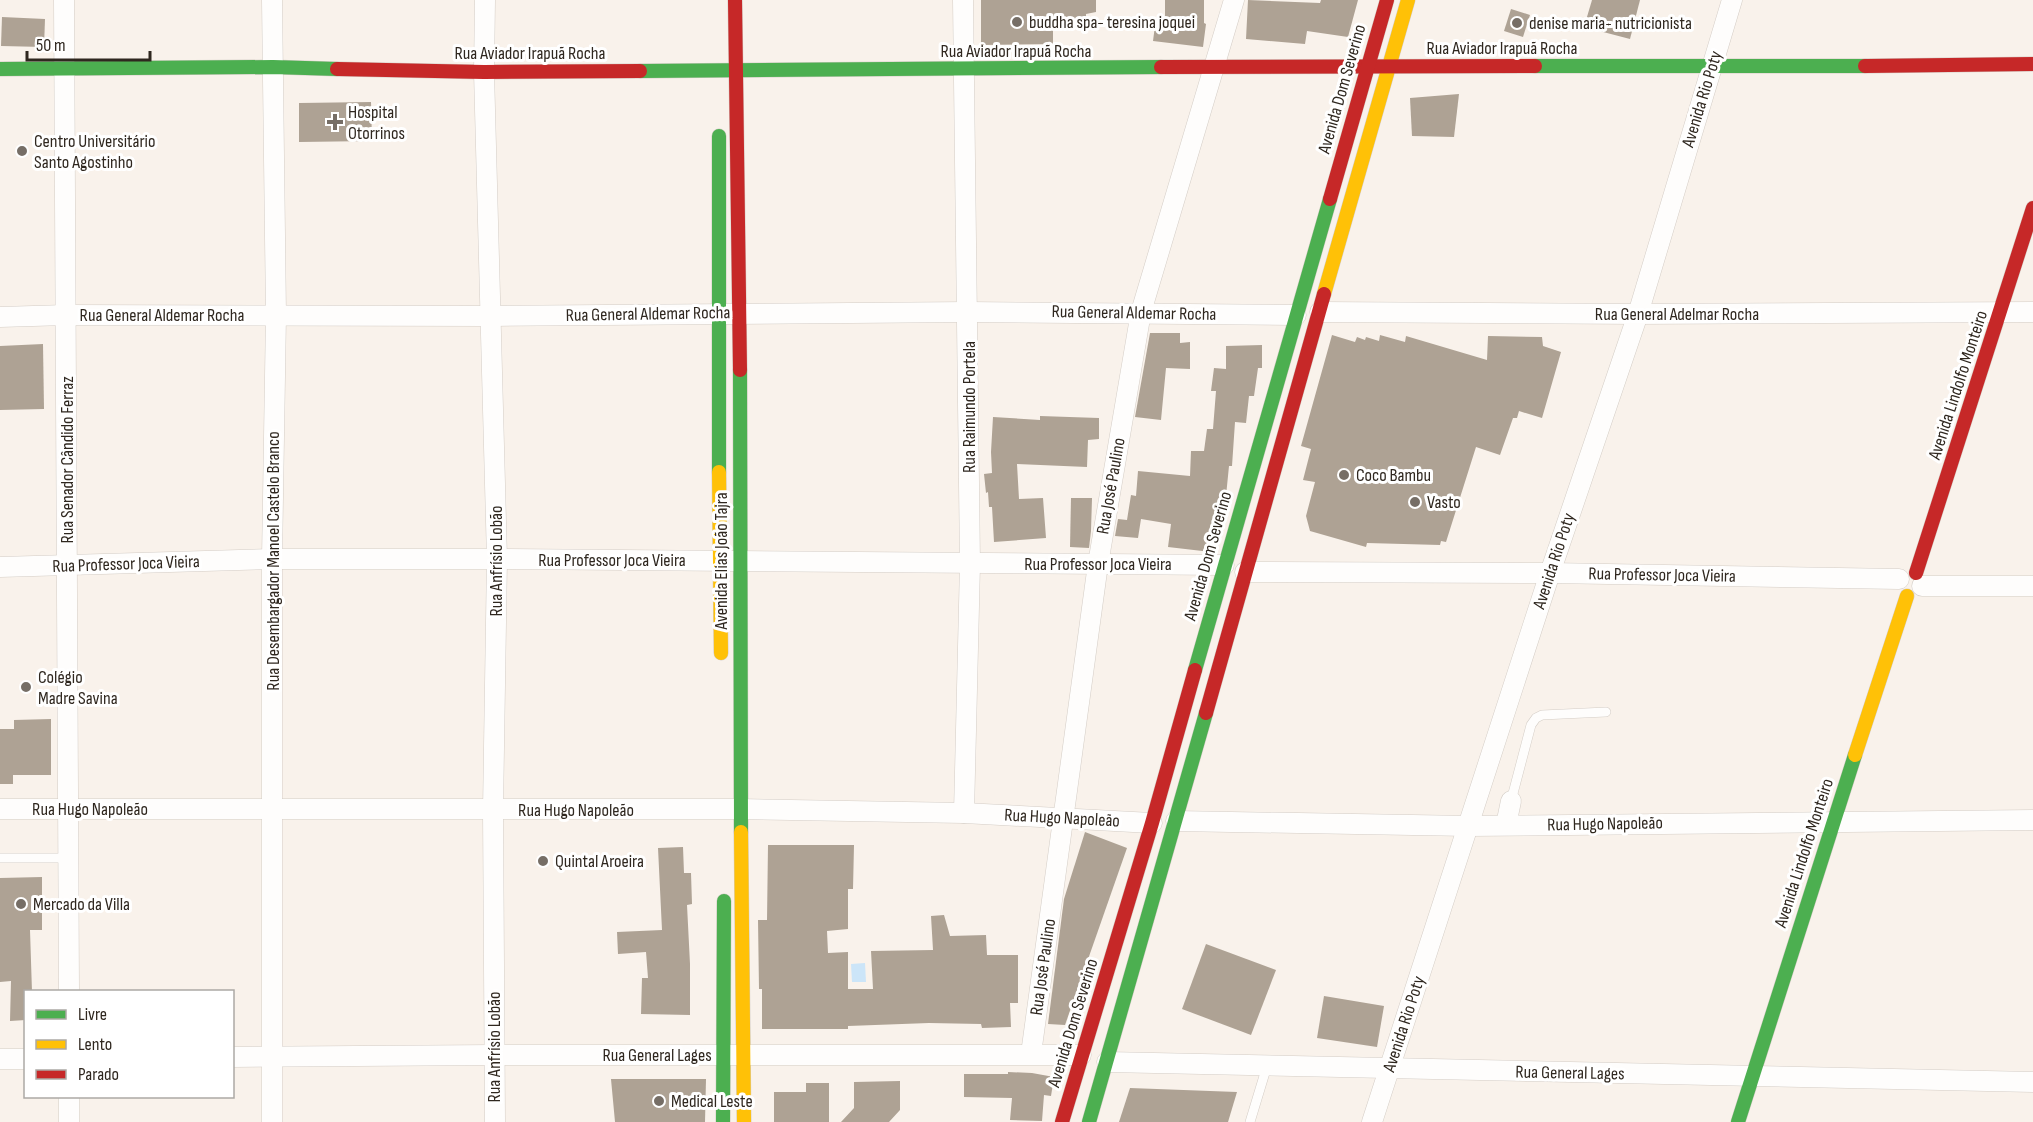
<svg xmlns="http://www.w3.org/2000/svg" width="2033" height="1122" viewBox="0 0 2033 1122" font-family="'Sofia Sans Condensed',sans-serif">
	<rect width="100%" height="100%" fill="#f9f2eb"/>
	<path fill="#cce5f8" d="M865,963L866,982H852L851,964Z"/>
	<g fill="#aea294">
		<path d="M981,0H1096V12L1086,14V26L1053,28V44L981,45Z"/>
		<path d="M1165,0H1204V23L1206,24L1203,47L1153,41L1156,18L1165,19Z"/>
		<path d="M1248,0L1320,3L1321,0H1358L1348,37L1307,31L1305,44L1246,39Z"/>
		<path d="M1592,0H1640L1630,39L1584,27Z"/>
		<path d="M1511,9L1530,15L1523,37L1504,31Z"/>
		<path d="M2,17L45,19L44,47L1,46Z"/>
		<path d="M1459,94L1454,137L1412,136L1410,98Z"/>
		<path d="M371,102L372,141L299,142V103Z"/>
		<path d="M1150,333H1180V343L1190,342V369L1166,368L1161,420L1135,417Z"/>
		<path d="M1332,335L1355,342L1357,337L1365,340L1366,337L1379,341L1380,335L1405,342L1406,336L1487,360L1488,336L1542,337L1543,346L1561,352L1542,418L1519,411L1517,418H1513L1500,455L1476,447L1446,542L1441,541L1440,545L1367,543L1366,547L1310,531L1306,516L1315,482L1303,480L1311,449L1301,446Z"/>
		<path d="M43,344L44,409L0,410V346Z"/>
		<path d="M1262,345V368H1258L1254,396H1249L1246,423L1235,422L1232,466H1229L1226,496H1220L1216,536L1211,552L1168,547L1171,524L1141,519L1138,538L1115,536L1118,519L1127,520L1131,495L1136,496L1138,471L1190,476L1191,451H1204L1207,429H1213L1216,391H1211L1214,368L1226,369V346Z"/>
		<path d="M1040,416L1099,418V439L1088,440L1087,467L1017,464L1019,499L1043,498L1046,538L994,542L992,507H989L988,492L986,493L984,474L992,473L991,452L993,417L1040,420Z"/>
		<path d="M1071,498H1092L1091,531L1089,548L1070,547Z"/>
		<path d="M51,719V775H13V784H0V729H14V720Z"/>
		<path d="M1085,832L1127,848L1065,1025L1048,1024L1064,899Z"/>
		<path d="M768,845H854L853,889H848V929L827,931L828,953L848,952V989H873L871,951L933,950L931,916L944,915L950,936L986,935L987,955H1018V1003H1010L1011,1027L982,1028L981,1024L929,1023L848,1026V1029H762V989H759L758,920H767Z"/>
		<path d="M683,847L684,873H691L692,904L687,905L690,964V1015L641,1014L642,978H648L646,952L618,954L617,932L662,930L658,848Z"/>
		<path d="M42,877V930H30L32,992H26V1020L10,1021L11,981L0,982V878Z"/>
		<path d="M1206,944L1276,970L1251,1035L1182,1009Z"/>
		<path d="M1324,996L1384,1006L1377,1047L1317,1038Z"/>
		<path d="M1008,1072L1032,1073L1054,1077L1051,1096L1044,1095L1042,1121L1010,1120L1012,1098L964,1097V1074H1008Z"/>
		<path d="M611,1079H706L705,1122H615Z"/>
		<path d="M900,1081V1110L889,1122H841L854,1108V1082Z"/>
		<path d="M806,1083H829V1122H774V1092H806Z"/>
		<path d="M1130,1088L1237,1092L1228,1122H1119Z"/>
	</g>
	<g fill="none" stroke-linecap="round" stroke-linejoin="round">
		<g stroke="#d4cdc6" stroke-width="10">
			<g id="lane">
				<path d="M1511,801L1531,725L1536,718L1542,715L1606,712"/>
				<path d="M0,858H68"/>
				<path d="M1250,1122L1267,1066"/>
			</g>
		</g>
		<g stroke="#d4cdc6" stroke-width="21">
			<g id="street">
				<path d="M64,0L69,992"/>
				<path d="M272,0L276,315L272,559V1122"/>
				<path d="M485,0L484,72L497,559L493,810L495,1122"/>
				<path d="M963,0L970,564L964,813"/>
				<path d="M1320,312L1638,314L2033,312"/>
				<path d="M0,317L66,315L492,316L968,312L1296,315"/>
				<path d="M0,567L272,559H497L1224,565"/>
				<path d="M1245,572L1550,573L1899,579"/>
				<path d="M1922,586H2033"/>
				<path d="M0,809H741L964,813L1152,823"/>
				<path d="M1176,821L1469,826L2033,820"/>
				<path d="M1506,825L1511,801"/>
				<path d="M1031,1054L1098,564L1141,312L1234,0"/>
				<path d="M232,1057L494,1055H1081"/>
				<path d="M0,1059H26"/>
				<path d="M1107,1062L2033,1082"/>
				<path d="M69,1122V1096"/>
				<path d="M1372,1122L1550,573L1638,314L1732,0"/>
			</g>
		</g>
		<g stroke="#d4cdc6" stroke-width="15">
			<g id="fast">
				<path d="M1535,66H1865"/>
				<path d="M0,69L273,67L337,69"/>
				<path d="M640,71L1161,67"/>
				<path d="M719,136V472"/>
				<path d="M740,370L741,832"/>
				<path d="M1195,670L1330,199"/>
				<path d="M723,1122L724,901"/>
				<path d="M1089,1122L1206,713"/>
				<path d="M1738,1122L1855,755"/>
			</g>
		</g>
		<g stroke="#d4cdc6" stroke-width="15">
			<g id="slow">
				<path d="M1324,294L1408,0"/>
				<path d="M719,472L721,653"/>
				<path d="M1855,755L1907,596"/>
				<path d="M741,832L744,1122"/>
			</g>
		</g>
		<g stroke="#d4cdc6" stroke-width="15">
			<g id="jam">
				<path d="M735,0L740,370"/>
				<path d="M1865,66L2033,64"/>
				<path d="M1161,67L1535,66"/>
				<path d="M337,69L484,72L640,71"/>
				<path d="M1330,199L1387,0"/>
				<path d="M1916,573L2033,208"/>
				<path d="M1206,713L1324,294"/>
				<path d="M1062,1122L1152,823L1195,670"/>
			</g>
		</g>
		<use href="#lane" stroke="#fefdfc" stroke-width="9"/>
		<use href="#street" stroke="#fefdfc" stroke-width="20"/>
		<use href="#fast" stroke="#4caf50" stroke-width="14"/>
		<use href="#slow" stroke="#ffc107" stroke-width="14"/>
		<use href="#jam" stroke="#c62828" stroke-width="14"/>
	</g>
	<g fill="#766e66" stroke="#fff" stroke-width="2">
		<circle cx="1017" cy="22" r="6"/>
		<circle cx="1517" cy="23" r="6"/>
		<path d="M332 113h6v6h6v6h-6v6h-6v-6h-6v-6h6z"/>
		<circle cx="22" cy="151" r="6"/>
		<circle cx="1344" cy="475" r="6"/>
		<circle cx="1415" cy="502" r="6"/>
		<circle cx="26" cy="687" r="6"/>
		<circle cx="543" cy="861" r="6"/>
		<circle cx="21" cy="904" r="6"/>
		<circle cx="659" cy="1101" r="6"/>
	</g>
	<g text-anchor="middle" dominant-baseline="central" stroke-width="6" stroke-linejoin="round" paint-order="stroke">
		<g font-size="18" fill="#2f271f" stroke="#fff" text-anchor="start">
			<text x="1029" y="22">buddha spa- teresina joquei</text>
			<text x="1529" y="23">denise maria- nutricionista</text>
			<text x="348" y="112">Hospital<tspan x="348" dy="21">Otorrinos</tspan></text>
			<text x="34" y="141">Centro Universitário<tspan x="34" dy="21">Santo Agostinho</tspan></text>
			<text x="1356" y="475">Coco Bambu</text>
			<text x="1427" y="502">Vasto</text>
			<text x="38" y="677">Colégio<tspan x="38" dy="21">Madre Savina</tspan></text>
			<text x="555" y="861">Quintal Aroeira</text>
			<text x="33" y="904">Mercado da Villa</text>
			<text x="671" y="1101">Medical Leste</text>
		</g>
		<g font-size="18" fill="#2f271f" stroke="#fff">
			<text x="1502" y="48">Rua Aviador Irapuã Rocha</text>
			<text x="1016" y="51">Rua Aviador Irapuã Rocha</text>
			<text x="530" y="53">Rua Aviador Irapuã Rocha</text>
			<text transform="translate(1342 89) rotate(-74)">Avenida Dom Severino</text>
			<text transform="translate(1702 99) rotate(-73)">Avenida Rio Poty</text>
			<text transform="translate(1134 313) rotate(1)">Rua General Aldemar Rocha</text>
			<text transform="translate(648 314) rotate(-1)">Rua General Aldemar Rocha</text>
			<text x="1677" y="314">Rua General Adelmar Rocha</text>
			<text x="162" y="315">Rua General Aldemar Rocha</text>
			<text transform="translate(1958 385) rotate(-72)">Avenida Lindolfo Monteiro</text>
			<text transform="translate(969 407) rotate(-90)">Rua Raimundo Portela</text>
			<text transform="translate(67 460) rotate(-90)">Rua Senador Cândido Ferraz</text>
			<text transform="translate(1111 486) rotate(-80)">Rua José Paulino</text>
			<text transform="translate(1208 556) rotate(-74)">Avenida Dom Severino</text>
			<text x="612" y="560">Rua Professor Joca Vieira</text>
			<text transform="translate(273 561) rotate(-90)">Rua Desembargador Manoel Castelo Branco</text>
			<text transform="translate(496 561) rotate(-90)">Rua Anfrísio Lobão</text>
			<text transform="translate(721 561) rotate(-90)">Avenida Elias João Tajra</text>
			<text transform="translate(1554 561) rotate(-72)">Avenida Rio Poty</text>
			<text transform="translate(126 564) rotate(-2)">Rua Professor Joca Vieira</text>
			<text x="1098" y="564">Rua Professor Joca Vieira</text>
			<text transform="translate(1662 575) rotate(1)">Rua Professor Joca Vieira</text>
			<text x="90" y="809">Rua Hugo Napoleão</text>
			<text x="576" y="810">Rua Hugo Napoleão</text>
			<text transform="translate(1062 818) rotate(3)">Rua Hugo Napoleão</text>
			<text transform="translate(1605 824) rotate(-1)">Rua Hugo Napoleão</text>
			<text transform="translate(1804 853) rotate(-72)">Avenida Lindolfo Monteiro</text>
			<text transform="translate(1043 967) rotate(-82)">Rua José Paulino</text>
			<text transform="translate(1073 1023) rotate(-73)">Avenida Dom Severino</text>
			<text transform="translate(1404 1024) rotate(-72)">Avenida Rio Poty</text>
			<text transform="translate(494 1047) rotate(-90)">Rua Anfrísio Lobão</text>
			<text x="657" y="1055">Rua General Lages</text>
			<text transform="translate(1570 1073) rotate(1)">Rua General Lages</text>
		</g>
	</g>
	<rect x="24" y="990" width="210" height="108" fill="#ffffff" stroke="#aca9a5" stroke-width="1.5"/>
	<rect x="36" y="1010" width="30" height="9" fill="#4caf50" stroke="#aca9a5" stroke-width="1.5"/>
	<text x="78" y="1020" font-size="18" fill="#2f271f">Livre</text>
	<rect x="36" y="1040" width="30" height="9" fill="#ffc107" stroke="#aca9a5" stroke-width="1.5"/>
	<text x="78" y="1050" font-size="18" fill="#2f271f">Lento</text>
	<rect x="36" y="1070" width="30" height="9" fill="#c62828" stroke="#aca9a5" stroke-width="1.5"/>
	<text x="78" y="1080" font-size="18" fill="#2f271f">Parado</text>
	<path d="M27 51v9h123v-9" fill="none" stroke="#2f271f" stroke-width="3"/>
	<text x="36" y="51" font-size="18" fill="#2f271f" stroke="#ffffff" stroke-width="4.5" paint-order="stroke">50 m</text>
</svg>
